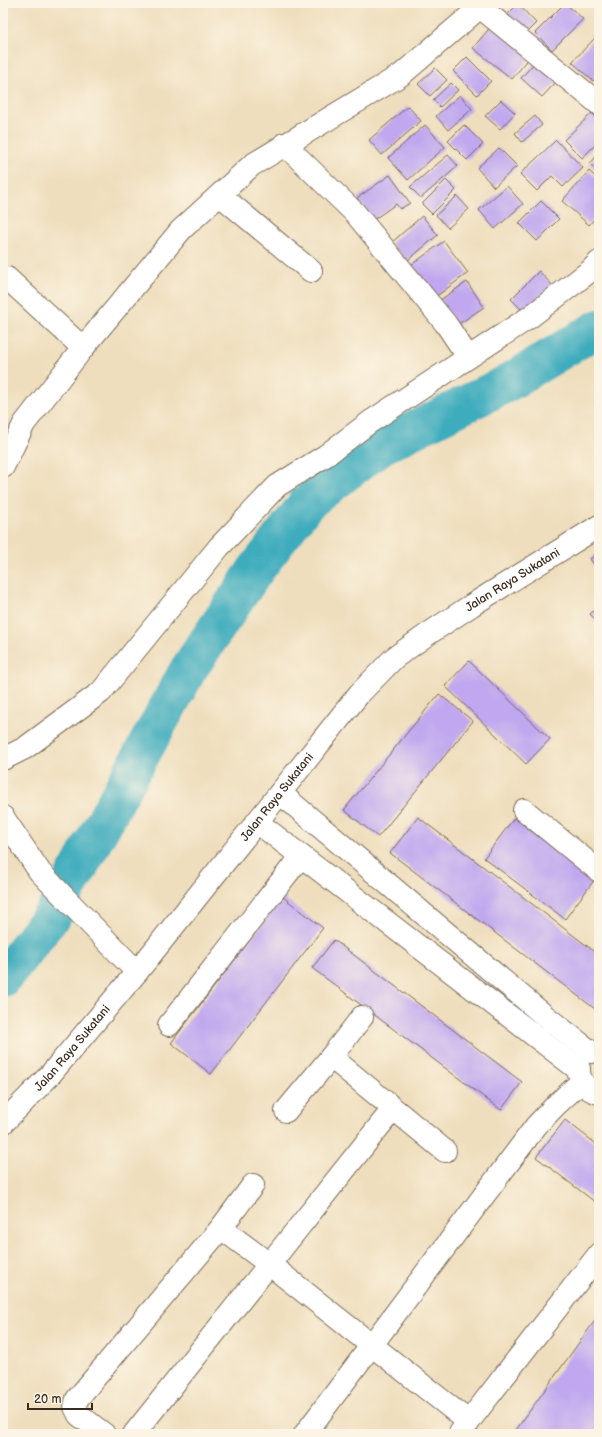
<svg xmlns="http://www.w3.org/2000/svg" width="602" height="1437" viewBox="0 0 602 1437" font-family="'Balsamiq Sans',sans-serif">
	<rect width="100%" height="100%" fill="#fcf5e5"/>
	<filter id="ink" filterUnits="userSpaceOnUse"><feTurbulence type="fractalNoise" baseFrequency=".025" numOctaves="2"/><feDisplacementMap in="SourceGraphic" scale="8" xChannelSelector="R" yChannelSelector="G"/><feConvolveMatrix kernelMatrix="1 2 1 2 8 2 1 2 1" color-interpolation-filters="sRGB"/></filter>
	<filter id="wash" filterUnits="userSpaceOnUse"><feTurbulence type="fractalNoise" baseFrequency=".012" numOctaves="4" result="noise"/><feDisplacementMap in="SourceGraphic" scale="16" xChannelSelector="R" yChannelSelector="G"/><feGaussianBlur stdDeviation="0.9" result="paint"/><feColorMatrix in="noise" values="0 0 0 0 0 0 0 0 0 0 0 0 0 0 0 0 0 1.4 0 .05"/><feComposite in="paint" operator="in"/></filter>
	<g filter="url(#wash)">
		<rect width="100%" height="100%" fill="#efdebd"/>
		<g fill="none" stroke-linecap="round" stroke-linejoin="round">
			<path stroke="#3eacbd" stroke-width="38" d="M3,978L54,913L188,670L257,568L308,502L381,446L506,384L599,328"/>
		</g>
		<g id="blocks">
			<g fill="#c0a7ef">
				<path d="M565,3L583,19L552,50L535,33Z"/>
				<path d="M518,4L536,23L523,36L505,17Z"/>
				<path d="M492,25L531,56L512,79L473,48Z"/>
				<path d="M595,38L599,42V75L593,81L572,62Z"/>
				<path d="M467,57L491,81L477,95L453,71Z"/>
				<path d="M537,60L558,80L542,97L521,78Z"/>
				<path d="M435,68L447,80L430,96L418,84Z"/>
				<path d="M451,83L458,90L440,107L433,100Z"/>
				<path d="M460,95L472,109L448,130L436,116Z"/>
				<path d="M501,100L515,113L500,129L485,116Z"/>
				<path d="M408,106L421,121L382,155L369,140Z"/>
				<path d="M592,113L599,121V141L582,158L564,140Z"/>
				<path d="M535,116L542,125L522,142L515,133Z"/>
				<path d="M425,125L445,147L408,180L388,158Z"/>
				<path d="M464,125L483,144L467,160L448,141Z"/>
				<path d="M556,140L583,168L563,187L552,176L537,191L520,174Z"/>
				<path d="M499,148L517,166L494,187L477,168Z"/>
				<path d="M599,153V172L590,164Z"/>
				<path d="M448,155L458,166L421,198L410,187Z"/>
				<path d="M589,171L599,180V214L589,225L562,201Z"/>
				<path d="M390,175L410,203L400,209L396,204L373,220L357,198Z"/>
				<path d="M446,180L456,190L432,214L422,204Z"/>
				<path d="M507,186L523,204L495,229L479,210Z"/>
				<path d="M457,196L469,209L448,228L436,215Z"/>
				<path d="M541,201L559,219L537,241L519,223Z"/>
				<path d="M422,216L438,235L407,261L391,243Z"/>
				<path d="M444,241L468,273L434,298L410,266Z"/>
				<path d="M539,271L554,287L526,314L511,299Z"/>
				<path d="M467,282L484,307L457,325L440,300Z"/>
				<path d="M599,552V572L590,559Z"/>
				<path d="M599,606V624L590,614Z"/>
				<path d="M469,661L550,739L526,764L445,686Z"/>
				<path d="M439,694L473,721L378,837L344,810Z"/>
				<path d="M418,817L599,955V1012L390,853Z"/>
				<path d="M514,818L595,879L565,919L484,858Z"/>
				<path d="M283,897L323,928L211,1074L171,1043Z"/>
				<path d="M334,940L522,1082L501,1110L312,968Z"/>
				<path d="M565,1120L599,1146V1205L536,1157Z"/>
				<path d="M599,1315V1434H513Z"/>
			</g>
		</g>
	</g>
	<g filter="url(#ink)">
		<use href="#blocks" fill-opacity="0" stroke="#7a6956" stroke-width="1"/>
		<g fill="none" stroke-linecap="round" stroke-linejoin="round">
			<g stroke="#7a6956" stroke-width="24">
				<g id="minor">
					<path d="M475,3L599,104"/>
					<path d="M284,144L355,213L446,324L468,357"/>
					<path d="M220,195L311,271"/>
					<path d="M7,278L83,348"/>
					<path d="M3,467L24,424L83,348L181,230L252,165L401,75L485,3"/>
					<path d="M3,759L25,748L101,692L219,547L277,486L325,456L370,422L530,317L590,271L599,262"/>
					<path d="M280,793L545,1016L591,1052"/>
					<path d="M524,810L599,871"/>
					<path d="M3,817L40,872L137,972"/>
					<path d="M257,822L579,1070"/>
					<path d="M169,1025L301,856"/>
					<path d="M331,1057L445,1151"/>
					<path d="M579,1068C578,1082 587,1090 599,1093"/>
					<path d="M286,1111L331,1057L362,1017"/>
					<path d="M221,1228L269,1264L469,1422"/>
					<path d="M460,1433L599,1254"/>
					<path d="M104,1434L79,1415L75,1407L77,1399L221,1228L253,1185"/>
					<path d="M134,1434L393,1109"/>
					<path d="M305,1434L536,1126L555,1106L581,1082"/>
				</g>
			</g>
			<g stroke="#7a6956" stroke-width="24">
				<g id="major">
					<path id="s1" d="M3,1123L49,1076L137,972L359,694L394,658L428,634L472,605L599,526"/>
				</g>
			</g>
			<use href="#minor" stroke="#fff" stroke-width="22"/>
			<use href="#major" stroke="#fff" stroke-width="22"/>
		</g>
	</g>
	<g text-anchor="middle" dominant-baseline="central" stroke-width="3" stroke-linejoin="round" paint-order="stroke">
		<g font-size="12" fill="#3b2a1e" stroke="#fcf5e5">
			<text stroke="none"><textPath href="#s1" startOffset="750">Jalan Raya Sukatani</textPath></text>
			<text stroke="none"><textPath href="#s1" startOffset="426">Jalan Raya Sukatani</textPath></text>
			<text stroke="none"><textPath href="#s1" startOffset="102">Jalan Raya Sukatani</textPath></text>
		</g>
	</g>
	<rect width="602" height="1437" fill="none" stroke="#fcf5e5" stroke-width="16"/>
	<path d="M28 1403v6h64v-6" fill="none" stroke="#3b2a1e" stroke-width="2"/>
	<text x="34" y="1403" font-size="12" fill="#3b2a1e" stroke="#fcf5e5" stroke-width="3" paint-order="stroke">20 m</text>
</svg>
